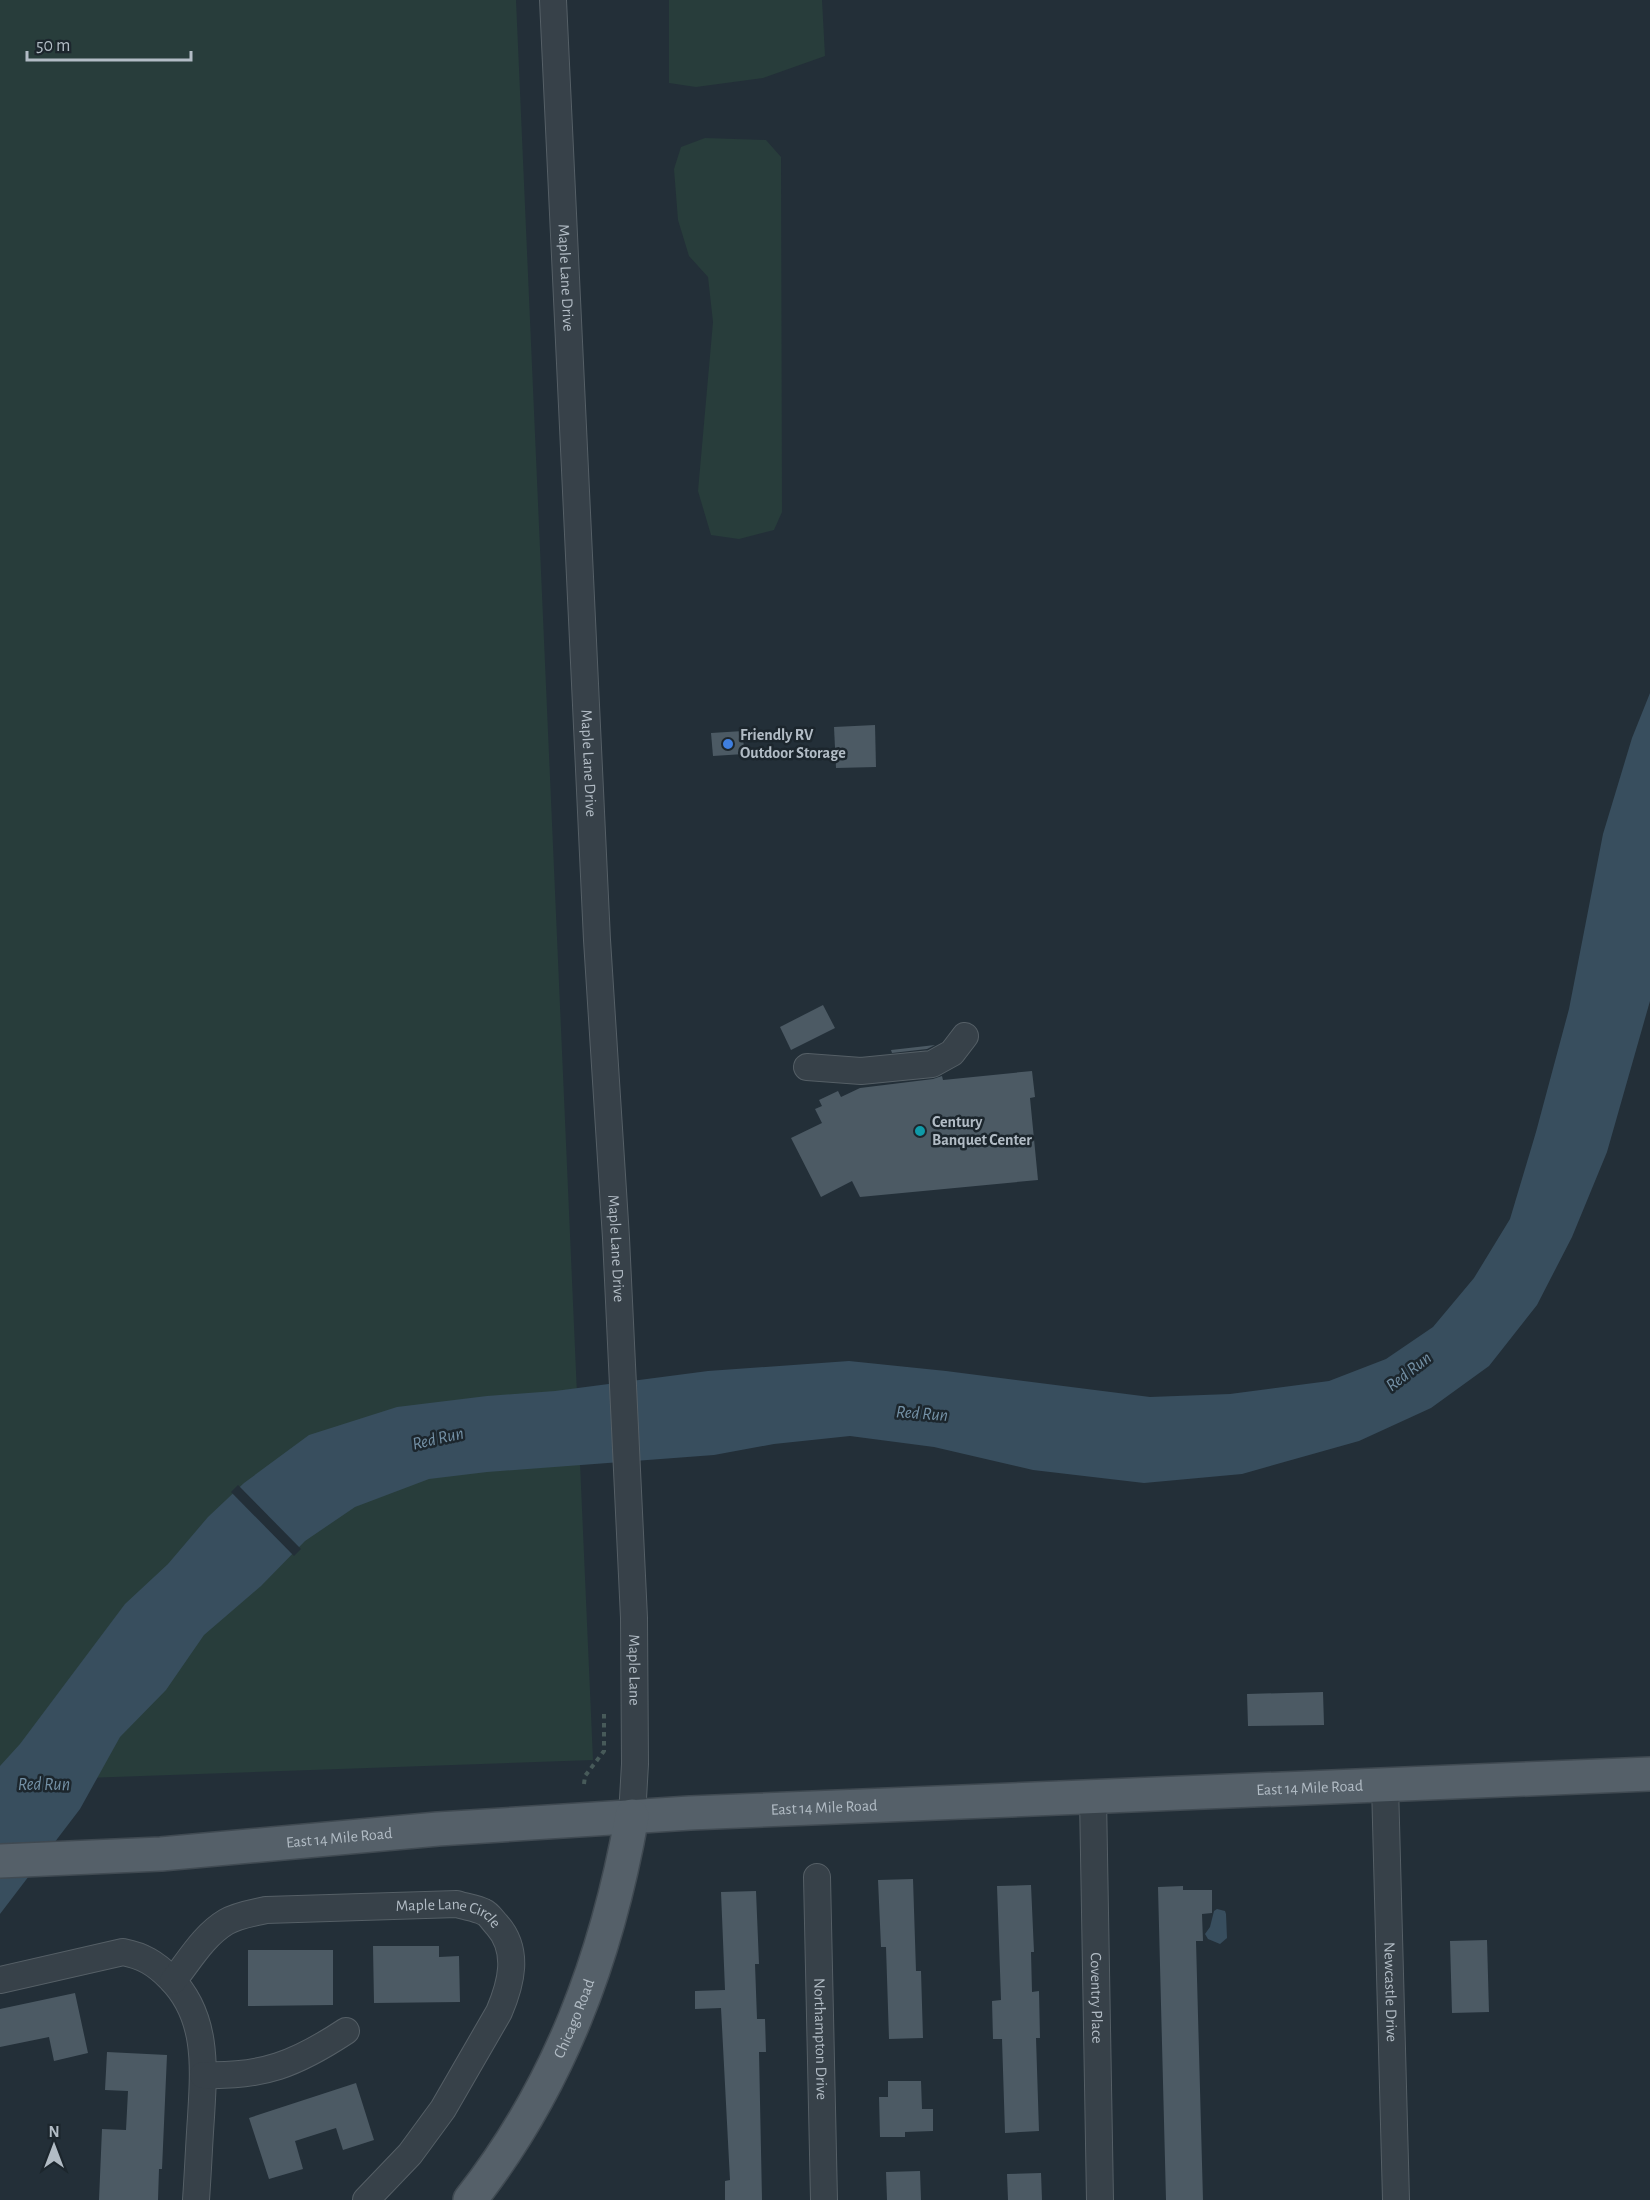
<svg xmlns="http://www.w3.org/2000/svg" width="1650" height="2200" viewBox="0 0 1650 2200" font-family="'Alegreya Sans',sans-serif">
	<rect width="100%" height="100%" fill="#232f38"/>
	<g fill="#283d3b">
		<path d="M0,0H516L593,1760L0,1781Z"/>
		<path d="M669,0H822L825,56L763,78L696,87L669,83Z"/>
		<path d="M705,138L766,140L781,157L782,512L774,530L739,539L711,535L698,491L713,322L708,277L689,256L678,220L674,169L681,147Z"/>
	</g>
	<g fill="#384e5e">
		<path d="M1650,693V1001L1607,1152L1572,1237L1537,1305L1489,1366L1431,1408L1359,1441L1242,1474L1144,1483L1033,1470L934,1447L850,1436L774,1444L714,1455L487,1472L429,1479L355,1507L305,1541L261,1586L204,1635L166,1690L120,1737L80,1809L0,1914V1766L20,1744L125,1604L168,1564L208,1517L244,1483L309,1435L397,1407L487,1396L555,1391L708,1371L849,1361L946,1371L1150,1397L1230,1394L1329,1381L1386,1359L1433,1327L1474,1278L1510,1219L1536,1132L1569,1009L1603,834L1632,738Z"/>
		<path d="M1217,1909L1225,1911L1226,1914L1227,1938L1220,1944L1208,1939L1205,1934L1210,1927L1214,1911Z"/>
	</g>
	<path fill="#232f38" d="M238,1485L301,1549L294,1556L231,1492Z"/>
	<g fill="#4c5a64">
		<path d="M875,725L876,767L836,768L834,727Z"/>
		<path d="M743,731L744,754L713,756L711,733Z"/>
		<path d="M823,1005L835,1028L791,1050L780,1027Z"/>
		<path d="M935,1045L927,1049L892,1053L891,1050Z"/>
		<path d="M1032,1071L1035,1097L1030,1098L1038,1180L860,1197L852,1181L821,1197L791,1138L822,1123L815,1109L822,1106L819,1100L838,1091L841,1097L860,1088L933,1079L942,1076L943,1080Z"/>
		<path d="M1323,1692L1324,1725L1248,1726L1247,1694Z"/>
		<path d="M913,1879L916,1971H921L923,2038L889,2039L886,1947H881L878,1880Z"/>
		<path d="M1031,1885L1034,1952H1031L1032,1992L1039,1991L1040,2038H1036L1039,2131L1005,2133L1002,2039H993L992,2001L1001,2000L997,1886Z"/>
		<path d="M1183,1886V1890H1212V1913L1202,1914L1203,1941H1196L1203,2200H1166L1158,1887Z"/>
		<path d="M756,1891L759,1964H755L757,2019H765L766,2052H759L762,2200H725V2181L730,2180L721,2008L695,2009V1991L725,1990L721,1892Z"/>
		<path d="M1487,1940L1489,2012L1452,2013L1450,1941Z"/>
		<path d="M373,1946H439V1957L459,1956L460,2002L374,2003Z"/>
		<path d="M248,1950H333V2005L248,2006Z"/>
		<path d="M75,1993L88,2053L54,2061L49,2037L0,2047V2009Z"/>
		<path d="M107,2052L167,2055L162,2169H159L158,2200H99L102,2129L126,2130L128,2091L105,2090Z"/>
		<path d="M888,2081H921L922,2109H933V2131L905,2132V2137H880L879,2097H888Z"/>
		<path d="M356,2083L374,2140L343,2150L336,2128L295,2141L303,2169L269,2179L249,2118Z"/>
		<path d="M920,2171L921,2200H887L886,2172Z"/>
		<path d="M1041,2173L1042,2200H1008L1007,2174Z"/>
	</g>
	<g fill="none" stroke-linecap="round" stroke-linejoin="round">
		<g stroke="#555f66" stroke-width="28">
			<g id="minor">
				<path id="s1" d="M553,0L597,940L616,1238L634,1618L635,1764L632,1816"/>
				<path d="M807,1067L861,1071L932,1064L952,1053L965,1036"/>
				<path id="s2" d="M1385,1785L1396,2200"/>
				<path id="s3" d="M1093,1797L1100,2200"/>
				<path id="s4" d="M817,1877L824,2200"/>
				<path d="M0,1980L123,1952C143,1956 155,1963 170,1978C208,2016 204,2067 201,2117C199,2145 198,2172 196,2200"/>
				<path id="s5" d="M173,1981C189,1961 204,1935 226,1922C238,1915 253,1913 266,1910L457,1904C466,1907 476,1908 484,1912C489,1914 493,1921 497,1925C520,1951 511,1984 499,2012L443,2109L410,2154L366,2200"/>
				<path d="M203,2075C263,2077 296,2064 346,2031"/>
			</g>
		</g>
		<g stroke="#404a52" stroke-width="36">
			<g id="major">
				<path id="s6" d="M0,1861L161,1854L438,1829L690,1813L1650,1774"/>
				<path id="s7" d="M470,2200C559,2087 607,1957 632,1816"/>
			</g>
		</g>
		<path stroke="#475a59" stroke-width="4" stroke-dasharray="4.5 4.5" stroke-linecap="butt" d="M584,1784L585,1776L604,1751V1710"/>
		<use href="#minor" stroke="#374149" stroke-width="26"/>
		<use href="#major" stroke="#556069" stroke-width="33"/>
	</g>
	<circle fill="#3f7fe0" stroke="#1c262d" stroke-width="2" cx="728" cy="744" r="6"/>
	<circle fill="#0f9aa8" stroke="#1c262d" stroke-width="2" cx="920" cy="1131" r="6"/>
	<g text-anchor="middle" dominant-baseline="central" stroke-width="5" stroke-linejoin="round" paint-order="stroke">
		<g font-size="16" fill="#b2bcc5" stroke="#1c262d">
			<text stroke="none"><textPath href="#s1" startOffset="278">Maple Lane Drive</textPath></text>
			<text stroke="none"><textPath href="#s1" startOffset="764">Maple Lane Drive</textPath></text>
			<text stroke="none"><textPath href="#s1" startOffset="1250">Maple Lane Drive</textPath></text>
			<text stroke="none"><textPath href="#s1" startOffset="1672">Maple Lane</textPath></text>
			<text stroke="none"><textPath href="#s6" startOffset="1312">East 14 Mile Road</textPath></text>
			<text stroke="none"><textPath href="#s6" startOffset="826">East 14 Mile Road</textPath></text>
			<text stroke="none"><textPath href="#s6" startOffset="340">East 14 Mile Road</textPath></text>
			<text stroke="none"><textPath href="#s5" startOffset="306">Maple Lane Circle</textPath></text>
			<text stroke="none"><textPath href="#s2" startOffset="207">Newcastle Drive</textPath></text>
			<text stroke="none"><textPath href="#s3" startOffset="201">Coventry Place</textPath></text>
			<text stroke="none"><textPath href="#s7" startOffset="210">Chicago Road</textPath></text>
			<text stroke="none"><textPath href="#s4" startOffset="162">Northampton Drive</textPath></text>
		</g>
		<g font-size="16" font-weight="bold" fill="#b2bcc5" stroke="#1c262d" text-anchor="start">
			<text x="740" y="735">Friendly RV<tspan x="740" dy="18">Outdoor Storage</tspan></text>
			<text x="932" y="1122">Century<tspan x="932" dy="18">Banquet Center</tspan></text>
		</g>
		<g font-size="18" font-style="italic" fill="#7491a6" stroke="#1c262d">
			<text transform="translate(1409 1372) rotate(-38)">Red Run</text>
			<text transform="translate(922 1414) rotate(4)">Red Run</text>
			<text transform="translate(438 1439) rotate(-13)">Red Run</text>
			<text x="44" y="1785">Red Run</text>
		</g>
	</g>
	<g transform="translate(54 2146)" stroke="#1c262d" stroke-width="4.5" paint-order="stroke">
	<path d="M0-4.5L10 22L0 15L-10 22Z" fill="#b2bcc5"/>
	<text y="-9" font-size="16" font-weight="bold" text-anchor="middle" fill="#b2bcc5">N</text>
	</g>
	<path d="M27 51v9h164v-9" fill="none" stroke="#b2bcc5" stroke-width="3"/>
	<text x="36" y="51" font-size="18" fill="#b2bcc5" stroke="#1c262d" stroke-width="4.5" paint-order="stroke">50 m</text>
</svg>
